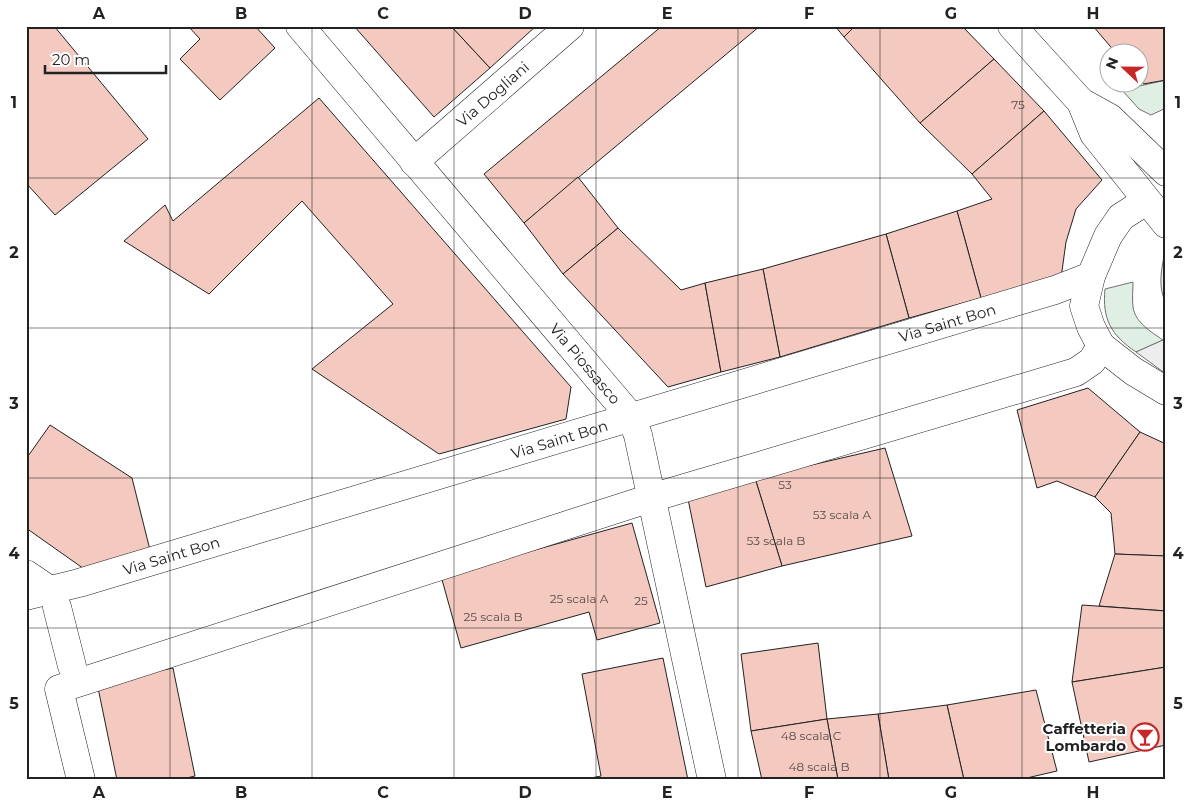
<svg xmlns="http://www.w3.org/2000/svg" width="1192" height="806" viewBox="0 0 1192 806" font-family="Montserrat,sans-serif">
	<rect width="100%" height="100%" fill="#fff"/>
	<g fill="#e0efe3" stroke="#6f6f6f">
		<path d="M1166,80V108L1151,115L1139,109L1122,90Z"/>
		<path d="M1164,256L1166,258V303C1158,288 1161,272 1164,256Z"/>
		<path d="M1133,282C1133,290 1132,299 1133,307C1135,322 1151,332 1163,340L1136,352C1111,335 1102,319 1105,289Z"/>
	</g>
	<path fill="#ededed" stroke="#6f6f6f" d="M1163,340L1166,342V374L1136,352Z"/>
	<g fill="#f3c9c0" stroke="#222">
		<path d="M26,26H54L148,139L55,215L26,183Z"/>
		<path d="M188,26H255L275,48L220,100L180,59L200,39Z"/>
		<path d="M354,26H451L490,68L434,117Z"/>
		<path d="M451,26H536L490,68Z"/>
		<path d="M662,26H760L524,223L484,174Z"/>
		<path d="M835,26H855L844,37Z"/>
		<path d="M855,26H962L994,59L920,123L844,37Z"/>
		<path d="M1093,26H1166V80L1143,84L1140,80V52H1115Z"/>
		<path d="M994,59L1044,111L972,174L920,123Z"/>
		<path d="M319,98L571,387L566,419L439,454L312,369L393,304L302,201L209,294L124,241L165,205L173,221Z"/>
		<path d="M1044,111L1102,180L1076,209L1066,242L1061,278L981,298L957,211L992,199L972,174Z"/>
		<path d="M578,177L618,228L563,274L524,223Z"/>
		<path d="M957,211L981,298L909,318L886,234Z"/>
		<path d="M618,228L681,290L705,283L721,372L668,387L563,274Z"/>
		<path d="M886,234L909,318L780,357L763,269Z"/>
		<path d="M763,269L780,357L721,372L705,283Z"/>
		<path d="M1088,388L1140,432L1095,497L1057,481L1037,488L1017,410Z"/>
		<path d="M50,425L132,478L150,550L87,571L26,528V459Z"/>
		<path d="M1140,432L1166,444V556L1115,554L1111,513L1095,497Z"/>
		<path d="M885,448L912,536L782,566L755,478Z"/>
		<path d="M755,478L782,566L706,587L688,499Z"/>
		<path d="M632,523L660,623L597,640L589,612L461,648L441,576Z"/>
		<path d="M1115,554L1166,556V611L1099,606Z"/>
		<path d="M1082,605L1166,611V667L1072,682Z"/>
		<path d="M818,643L827,719L751,731L741,654Z"/>
		<path d="M663,658L688,780H581L601,776L582,674Z"/>
		<path d="M1166,667V745L1089,762L1072,682Z"/>
		<path d="M173,668L195,776L178,780H117L97,683Z"/>
		<path d="M1036,690L1057,771L1018,780H964L947,705Z"/>
		<path d="M947,705L964,780H889L878,714Z"/>
		<path d="M878,714L889,780H838L827,719Z"/>
		<path d="M827,719L838,780H762L751,731Z"/>
	</g>
	<g fill="none" stroke-linecap="round" stroke-linejoin="round">
		<g stroke="#222" stroke-width="29">
			<g id="street">
				<path id="s1" d="M300,26L631,417L638,435L712,780"/>
				<path id="s2" d="M414,162L570,26"/>
				<path d="M1146,201L1121,217L1108,236L1091,276L1084,306L1091,327L1101,346L1133,371L1166,391"/>
				<path d="M26,574L51,591"/>
				<path id="s3" d="M26,596L79,583L1055,290L1091,276"/>
				<path d="M57,607L72,666"/>
				<path d="M81,780L59,689L651,498L1076,372L1092,361L1101,346"/>
			</g>
		</g>
		<g stroke="#222" stroke-width="29">
			<g id="secondary">
				<path d="M1012,26L1081,102L1110,118L1166,172"/>
				<path d="M1081,102L1094,134L1166,224"/>
			</g>
		</g>
		<use href="#street" stroke="#fff" stroke-width="28"/>
		<use href="#secondary" stroke="#fff" stroke-width="28"/>
	</g>
	<path fill="none" stroke="#222" stroke-width="1" stroke-opacity="0.55" d="M170,26V780M312,26V780M454,26V780M596,26V780M738,26V780M880,26V780M1022,26V780M26,178H1166M26,328H1166M26,478H1166M26,628H1166"/>
	<defs>
		<g id="bar-ring" transform="scale(1.4375)"><circle r="9.5" fill="#fff" stroke="#c62828" stroke-width="1.5"/><path d="M-6-5H6L.8 .8V4.5H3.5V6h-7V4.5H-.8V.8Z" fill="#c62828"/></g>
	</defs>
	<g fill-rule="evenodd">
		<use href="#bar-ring" x="1145" y="737"/>
	</g>
	<g text-anchor="middle" dominant-baseline="central" stroke-width="4" stroke-linejoin="round" paint-order="stroke">
		<g font-size="12" fill="#564c4a">
			<text x="1018" y="104">75</text>
			<text x="785" y="484">53</text>
			<text x="842" y="514">53 scala A</text>
			<text x="776" y="540">53 scala B</text>
			<text x="579" y="598">25 scala A</text>
			<text x="641" y="600">25</text>
			<text x="493" y="616">25 scala B</text>
			<text x="811" y="735">48 scala C</text>
			<text x="819" y="766">48 scala B</text>
		</g>
		<g font-size="15" fill="#222" stroke="#fff">
			<text stroke="none"><textPath href="#s2" startOffset="104">Via Dogliani</textPath></text>
			<text stroke="none"><textPath href="#s3" startOffset="961">Via Saint Bon</textPath></text>
			<text stroke="none"><textPath href="#s1" startOffset="442">Via Piossasco</textPath></text>
			<text stroke="none"><textPath href="#s3" startOffset="556">Via Saint Bon</textPath></text>
			<text stroke="none"><textPath href="#s3" startOffset="151">Via Saint Bon</textPath></text>
		</g>
		<g font-size="15" font-weight="bold" fill="#222" stroke="#fff" text-anchor="end">
			<text x="1126" y="728">Caffetteria<tspan x="1126" dy="17">Lombardo</tspan></text>
		</g>
	</g>
	<rect width="1192" height="806" fill="none" stroke="#ffffff" stroke-width="55"/>
	<g transform="translate(1124 68) rotate(292)"><circle r="24" fill="#ffffff" stroke="#a7a7a7"/>
	<path d="M0-4L9 19L0 12L-9 19Z" fill="#c62828"/>
	<text y="-8" font-size="14" font-weight="bold" text-anchor="middle" fill="#222222">N</text>
	</g>
	<path d="M45 65v8h121v-8" fill="none" stroke="#222222" stroke-width="2.5"/>
	<text x="52" y="65" font-size="15" fill="#222222" stroke="#ffffff" stroke-width="4" paint-order="stroke">20 m</text>
	<rect x="28" y="28" width="1136" height="750" fill="none" stroke="#222" stroke-width="2"/>
	<g font-size="16" text-anchor="middle" font-weight="bold" fill="#222">
		<text x="99" y="19">A</text>
		<text x="241" y="19">B</text>
		<text x="383" y="19">C</text>
		<text x="525" y="19">D</text>
		<text x="667" y="19">E</text>
		<text x="809" y="19">F</text>
		<text x="951" y="19">G</text>
		<text x="1093" y="19">H</text>
		<text x="14" y="108">1</text>
		<text x="1178" y="108">1</text>
		<text x="14" y="258">2</text>
		<text x="1178" y="258">2</text>
		<text x="14" y="409">3</text>
		<text x="1178" y="409">3</text>
		<text x="14" y="559">4</text>
		<text x="1178" y="559">4</text>
		<text x="14" y="709">5</text>
		<text x="1178" y="709">5</text>
		<text x="99" y="798">A</text>
		<text x="241" y="798">B</text>
		<text x="383" y="798">C</text>
		<text x="525" y="798">D</text>
		<text x="667" y="798">E</text>
		<text x="809" y="798">F</text>
		<text x="951" y="798">G</text>
		<text x="1093" y="798">H</text>
	</g>
</svg>
